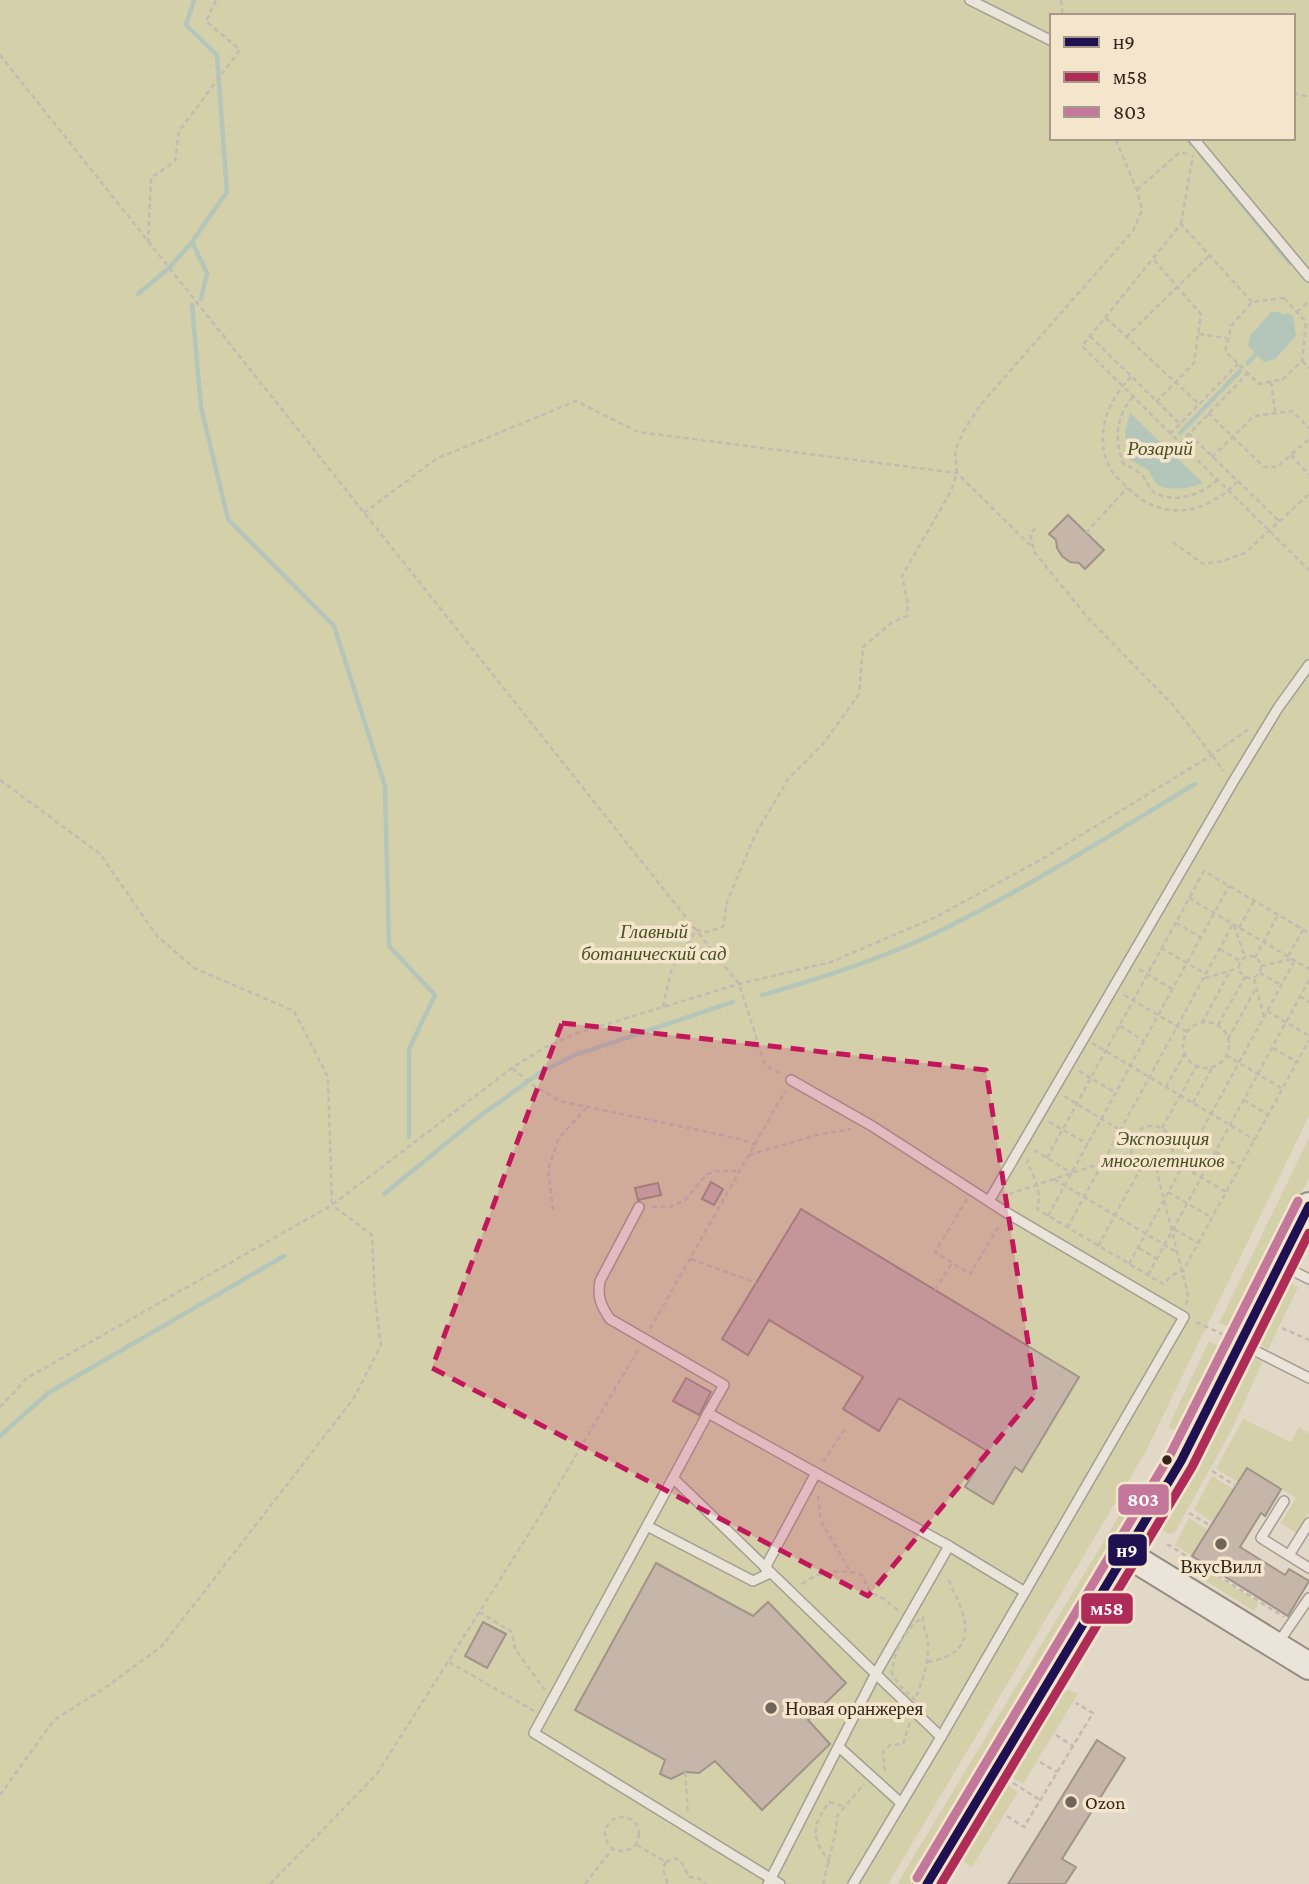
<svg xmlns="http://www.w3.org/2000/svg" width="1309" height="1884" viewBox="0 0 1309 1884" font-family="'Crimson Pro',serif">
	<rect width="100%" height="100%" fill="#e2d8c8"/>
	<g fill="#d4d0aa" fill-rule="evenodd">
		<path d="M0,0H1309V1116L1145,1453L888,1884H0ZM1052,16H1293V138H1052Z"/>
		<path d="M1309,1138V1178L1237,1322C1231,1328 1226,1326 1219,1323Z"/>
		<path d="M1291,1284L1298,1287L1268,1350L1261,1345C1257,1332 1278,1289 1291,1284Z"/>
		<path d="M1209,1341L1219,1346L1221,1353L1203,1392L1186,1413L1176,1431L1168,1427Z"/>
		<path d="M1254,1358L1263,1361L1233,1427L1175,1532L1169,1534L1157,1527L1193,1467L1244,1364Z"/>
		<path d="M1243,1419L1291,1442L1299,1427L1309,1433V1512L1296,1533L1281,1523L1296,1498L1247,1468L1238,1482L1216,1469Z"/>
		<path d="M1212,1476L1233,1489L1213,1522L1194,1510Z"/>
		<path d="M1122,1511L1127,1514L1121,1523L1128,1528L914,1884H897Z"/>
		<path d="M1189,1518L1208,1530L1192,1556L1175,1545Z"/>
		<path d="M1211,1573L1259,1603L1254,1611L1206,1581Z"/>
		<path d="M1068,1690L1078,1694L1023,1784L1009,1776L1059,1694Z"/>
		<path d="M1005,1783L1018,1792L972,1867L962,1860V1854Z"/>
	</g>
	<g fill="#b4c6b9">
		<path d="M1271,312H1280L1282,315L1288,313L1293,316L1296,336L1275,359L1264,362L1248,346L1250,336Z"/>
		<path d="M1130,413L1203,483C1189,489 1171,491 1157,485L1148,470L1129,459L1127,453L1125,431Z"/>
	</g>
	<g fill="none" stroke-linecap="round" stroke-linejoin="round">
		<g stroke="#b4c6b9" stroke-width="4.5">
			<path d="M1187,138L1191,144"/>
			<path d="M1199,152L1290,263"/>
			<path d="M192,242L207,273L201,299"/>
			<path d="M138,294L169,268L192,242L227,192L217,55L186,25L194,0"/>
			<path d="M192,305L201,407L228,519L334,626L385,786L389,946L435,995L409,1049V1137"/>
			<path d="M1248,363L1256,354"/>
			<path d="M1180,433L1240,371"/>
			<path d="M762,995C823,978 884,958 942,930C1029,887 1112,834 1195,784"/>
			<path d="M384,1194L476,1119L541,1072L575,1055L733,1002"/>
			<path d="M0,1436L48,1393L284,1256"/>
		</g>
	</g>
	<g fill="#c5b6a9" stroke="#a19388" stroke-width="2">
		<path d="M1068,515L1104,550L1085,569L1079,563L1070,562L1062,556L1057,548L1056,540L1049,534Z"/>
		<path d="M711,1182L723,1189L714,1205L702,1199Z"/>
		<path d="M658,1183L661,1195L638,1200L635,1188Z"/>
		<path d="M801,1209L1079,1377L1022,1472L1015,1467L993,1504L965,1487L987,1451L899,1398L879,1431L843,1409L863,1377L769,1320L748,1355L722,1339Z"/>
		<path d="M686,1378L711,1392L699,1415L673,1401Z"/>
		<path d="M1247,1468L1281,1489L1265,1516L1261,1513L1240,1547L1285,1575L1289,1569L1309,1581L1288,1616L1192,1556Z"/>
		<path d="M656,1563L753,1616L768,1602L846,1683L808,1720L830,1744L762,1810L715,1761L699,1773L685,1772L671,1779L660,1774L665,1760L575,1710Z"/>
		<path d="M483,1622L506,1634L487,1668L465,1656Z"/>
		<path d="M1097,1740L1125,1758L1062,1859L1076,1867L1065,1884H1008Z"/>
	</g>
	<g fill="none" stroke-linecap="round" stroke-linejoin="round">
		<g stroke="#a69d92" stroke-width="12">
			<g id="lane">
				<path d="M970,0L1052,41"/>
				<path d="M1193,138L1309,277"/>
				<path d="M791,1080L872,1126L1007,1213L1184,1317L941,1737L853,1884"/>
				<path d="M989,1201L1233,782L1278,708L1309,665"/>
				<path d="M639,1207L600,1281C597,1297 601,1306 610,1319L724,1385L708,1413L816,1473"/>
				<path d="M1283,1266L1309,1279"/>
				<path d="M1242,1344L1309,1378"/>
				<path d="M673,1478L708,1413"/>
				<path d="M1284,1501L1261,1538L1309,1568"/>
				<path d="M647,1526L753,1581L770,1573"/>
				<path d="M1289,1555L1309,1523"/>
				<path d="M765,1568L816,1473L949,1546L1025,1592"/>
				<path d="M1278,1643L1309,1598"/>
				<path d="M839,1747L901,1803"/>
				<path d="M768,1884L875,1675L949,1546"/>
				<path d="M780,1884L534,1733L673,1478L941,1737"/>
			</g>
		</g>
		<g stroke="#968d82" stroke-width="30">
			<g id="secondary">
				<path d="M1127,1554L1309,1666"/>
				<path d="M927,1884L1127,1554L1181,1461L1309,1206"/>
			</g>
		</g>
		<g stroke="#c2bbb2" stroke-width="2.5" stroke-dasharray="5 3.5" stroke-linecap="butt">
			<path d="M1061,0L1063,16"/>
			<path d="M0,55L739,984L765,1065L781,1074"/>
			<path d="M1293,93L1309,97"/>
			<path d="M1137,190L1179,153L1190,154"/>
			<path d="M1181,224L1193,155"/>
			<path d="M148,243L151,178L175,161L179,131L240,50L206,21L216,0"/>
			<path d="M1154,260L1201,314L1194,363L1156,402"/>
			<path d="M1284,298L1306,322L1302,361L1283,379L1259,384L1225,351L1231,326L1252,302Z"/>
			<path d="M1252,302L1181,224L1082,346L1309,570"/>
			<path d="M1297,312L1309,301"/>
			<path d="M1106,318L1199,404"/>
			<path d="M1199,334L1226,338"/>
			<path d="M1090,336L1180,424"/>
			<path d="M1126,337L1209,256"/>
			<path d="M1302,361L1309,368"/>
			<path d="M1131,377C1107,401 1093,437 1111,470C1115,477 1123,483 1129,489C1164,523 1206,514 1238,481"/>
			<path d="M1271,382L1275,412"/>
			<path d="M1133,397C1116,416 1114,439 1123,463C1130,467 1136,470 1142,475C1147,480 1149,489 1155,493C1175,504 1203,494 1217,480"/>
			<path d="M1208,413L1264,467H1277L1309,439"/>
			<path d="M1170,434L1238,364"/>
			<path d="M1189,434L1279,521"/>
			<path d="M1180,443L1248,373"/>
			<path d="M1291,455L1309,475"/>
			<path d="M1212,457L1254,416L1292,411L1309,428"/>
			<path d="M364,513L436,459L576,401L638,432L957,473L1034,549"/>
			<path d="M1035,528L1030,535L1035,553L1088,618L1173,705L1224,771"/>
			<path d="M1086,533L1127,488"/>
			<path d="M1173,542L1203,564L1223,561L1245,553L1309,494"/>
			<path d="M0,780L100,854L157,936L194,968L294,1011L328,1077L332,1205"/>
			<path d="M1189,898L1309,969"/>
			<path d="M1176,923L1200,937"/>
			<path d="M1234,925L1245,957"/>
			<path d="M1239,928L1254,901"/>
			<path d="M1161,948L1206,974"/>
			<path d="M1220,949L1240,961"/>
			<circle cx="1250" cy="967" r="11"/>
			<path d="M1288,956L1303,930"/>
			<path d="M1255,958L1278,915"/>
			<path d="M1261,966L1292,959"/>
			<path d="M1139,969L1172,989"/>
			<path d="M1260,973L1281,985"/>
			<path d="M1205,978L1239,968"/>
			<path d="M1254,979L1264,1016"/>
			<path d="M1124,995L1187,1032"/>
			<path d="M1300,996L1309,1002"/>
			<path d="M663,1007L671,971L696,930L706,932L723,927L727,902L755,835L781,791L788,779L824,743L859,694L863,647L891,623L907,616L908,604L902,576L951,491L957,473L955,451L964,430L982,403L1133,231L1142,210L1137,190L1115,138"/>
			<path d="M1267,1011L1309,1036"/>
			<circle cx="1206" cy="1045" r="23"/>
			<path d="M1202,1023L1230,971"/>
			<path d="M1218,1025L1245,977"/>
			<path d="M1120,1026L1144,1041"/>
			<path d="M1228,1039L1256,988"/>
			<path d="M1092,1043L1255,1140"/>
			<path d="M1273,1048L1297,1062"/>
			<path d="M1226,1055L1283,1089"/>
			<path d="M512,1068L534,1086L560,1101L740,1139L756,1145"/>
			<path d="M1079,1071L1116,1093"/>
			<path d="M1166,1087L1185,1053"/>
			<path d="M1064,1096L1133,1138"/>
			<path d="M1244,1100L1268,1115"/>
			<path d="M1193,1103L1213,1066"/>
			<path d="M1049,1122L1088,1144"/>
			<circle cx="1152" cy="1147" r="21"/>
			<path d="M1162,1128L1197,1065"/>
			<path d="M1034,1150L1072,1173"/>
			<path d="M1216,1152L1240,1167"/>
			<path d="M749,1155L817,1135L851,1129"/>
			<path d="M1047,1158L1204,871L1309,933"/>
			<path d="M1029,1159L1027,1163C1035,1177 1042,1193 1037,1209L1163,1284L1174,1274L1183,1271L1309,1040"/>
			<path d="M1170,1159L1226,1192"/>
			<path d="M1156,1168L1188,1295L1186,1306"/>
			<path d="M1054,1179L1178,1253"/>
			<path d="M1168,1192L1212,1218"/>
			<path d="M1009,1194L1132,1153"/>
			<path d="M967,1199L935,1252L970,1274L1000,1225"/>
			<path d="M652,1207H670L685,1200L706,1175L715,1171H740"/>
			<path d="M553,1210L548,1169L559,1138L588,1106"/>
			<path d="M1048,1216L1229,886"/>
			<path d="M1067,1228L1233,924"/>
			<path d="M1174,1229L1198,1243"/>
			<path d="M1098,1246L1142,1166"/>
			<path d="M1139,1248L1157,1259"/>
			<path d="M691,1259L756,1283"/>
			<path d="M1129,1264L1295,960"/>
			<path d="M1148,1275L1309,980"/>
			<path d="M935,1290L952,1263"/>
			<path d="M1196,1322L1222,1334"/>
			<path d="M1282,1328L1309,1340"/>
			<path d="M650,1329L785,1091"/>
			<path d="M0,1407L27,1378L332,1205L512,1068L544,1048L574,1034L739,984L831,962L936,917L1042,859L1212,755L1250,728"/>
			<path d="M823,1462L846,1427"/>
			<path d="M1212,1471L1236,1486"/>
			<path d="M818,1496L821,1521L850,1571"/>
			<path d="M1189,1513L1211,1526"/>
			<path d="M1167,1544L1284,1617"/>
			<path d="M802,1584C819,1571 842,1568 862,1575L870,1592L884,1599L899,1611"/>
			<path d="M479,1612L512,1632L515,1649L545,1690"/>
			<path d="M923,1617C922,1627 928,1634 928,1644C929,1665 922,1681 915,1700L899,1685L892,1673C895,1650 903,1630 923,1617Z"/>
			<path d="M449,1662L534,1711"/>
			<path d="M928,1662C984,1652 965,1614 947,1577"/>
			<path d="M1056,1735L1073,1746"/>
			<path d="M1040,1762L1057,1772"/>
			<path d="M885,1771L883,1751L890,1745L903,1744L910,1722"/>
			<path d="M685,1772L688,1814"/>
			<path d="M1013,1783L1040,1800"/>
			<path d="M0,1795L54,1720L102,1690L162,1646L354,1398L381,1345L375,1298L372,1235L332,1205"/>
			<path d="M1007,1816L1024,1827L1093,1713L1076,1703"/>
			<circle cx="622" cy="1834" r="17"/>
			<path d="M637,1845L666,1862L663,1870L668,1884"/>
			<path d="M666,1862L675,1858L682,1863L689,1877L698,1878L706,1884"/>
			<path d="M830,1863C811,1836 811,1829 829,1802L843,1806"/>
			<path d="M270,1884L377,1774L540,1516L638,1350"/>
			<path d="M585,1884L613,1848"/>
			<path d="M823,1884L835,1835L837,1816L864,1784"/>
		</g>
		<use href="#lane" stroke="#eae4da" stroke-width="9"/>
		<use href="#secondary" stroke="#eae4da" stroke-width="26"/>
		<g stroke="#f4e6cc" stroke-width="14">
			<path id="bus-1" d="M927,1884L1181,1461L1309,1206"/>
		</g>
		<g stroke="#f4e6cc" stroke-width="14">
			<path id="bus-2" d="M941,1884L1192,1467L1309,1233"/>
		</g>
		<g stroke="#f4e6cc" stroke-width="14">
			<path id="bus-3" d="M917,1878L1170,1455L1298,1201"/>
		</g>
		<use href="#bus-1" stroke="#1f1051" stroke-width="9"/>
		<use href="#bus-2" stroke="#af2b58" stroke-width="9"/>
		<use href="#bus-3" stroke="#c2779b" stroke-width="9"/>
	</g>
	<path fill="#c2185b" fill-opacity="0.2" stroke="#c2185b" stroke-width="5" stroke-dasharray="14 9" stroke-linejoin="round" d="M562,1023L986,1070L1036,1394L868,1596L432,1368Z"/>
	<circle fill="#34251b" stroke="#f4e6cc" stroke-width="2.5" cx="1167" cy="1460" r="6"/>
	<g fill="#716458" stroke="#f4e6cc" stroke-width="2.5">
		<circle cx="1221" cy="1544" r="7"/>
		<circle cx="771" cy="1708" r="7"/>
		<circle cx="1071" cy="1802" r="7"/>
	</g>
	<g text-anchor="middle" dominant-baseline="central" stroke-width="7" stroke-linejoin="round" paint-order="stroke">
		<g font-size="19" font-style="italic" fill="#485022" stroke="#f4e6cc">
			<text x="1160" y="448">Розарий</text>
			<text x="654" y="931">Главный<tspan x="654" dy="22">ботанический сад</tspan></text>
			<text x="1163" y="1138">Экспозиция<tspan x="1163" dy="22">многолетников</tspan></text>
		</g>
		<g font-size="19" fill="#34251b" stroke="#f4e6cc" text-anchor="start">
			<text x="1221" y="1566" text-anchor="middle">ВкусВилл</text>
			<text x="785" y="1708">Новая оранжерея</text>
			<text x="1085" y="1802">Ozon</text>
		</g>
	</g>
	<g stroke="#f4e6cc" stroke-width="2.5">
		<rect x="1117" y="1483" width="53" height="33" rx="7" fill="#c2779b"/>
		<rect x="1107" y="1533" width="41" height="34" rx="7" fill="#1f1051"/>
		<rect x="1080" y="1592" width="54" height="33" rx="7" fill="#af2b58"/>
	</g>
	<g font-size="19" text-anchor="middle" font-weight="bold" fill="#fff">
		<text x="1143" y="1506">803</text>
		<text x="1127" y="1557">н9</text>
		<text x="1107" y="1615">м58</text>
	</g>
	<rect x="1050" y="14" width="245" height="126" fill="#f4e6cc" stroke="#a79985" stroke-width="2"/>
	<rect x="1064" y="37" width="35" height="10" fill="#1f1051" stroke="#a79985" stroke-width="2"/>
	<text x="1113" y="49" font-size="21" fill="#34251b">н9</text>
	<rect x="1064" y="72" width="35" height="10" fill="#af2b58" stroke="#a79985" stroke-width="2"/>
	<text x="1113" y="84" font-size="21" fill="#34251b">м58</text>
	<rect x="1064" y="107" width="35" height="10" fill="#c2779b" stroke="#a79985" stroke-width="2"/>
	<text x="1113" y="119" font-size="21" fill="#34251b">803</text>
</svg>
